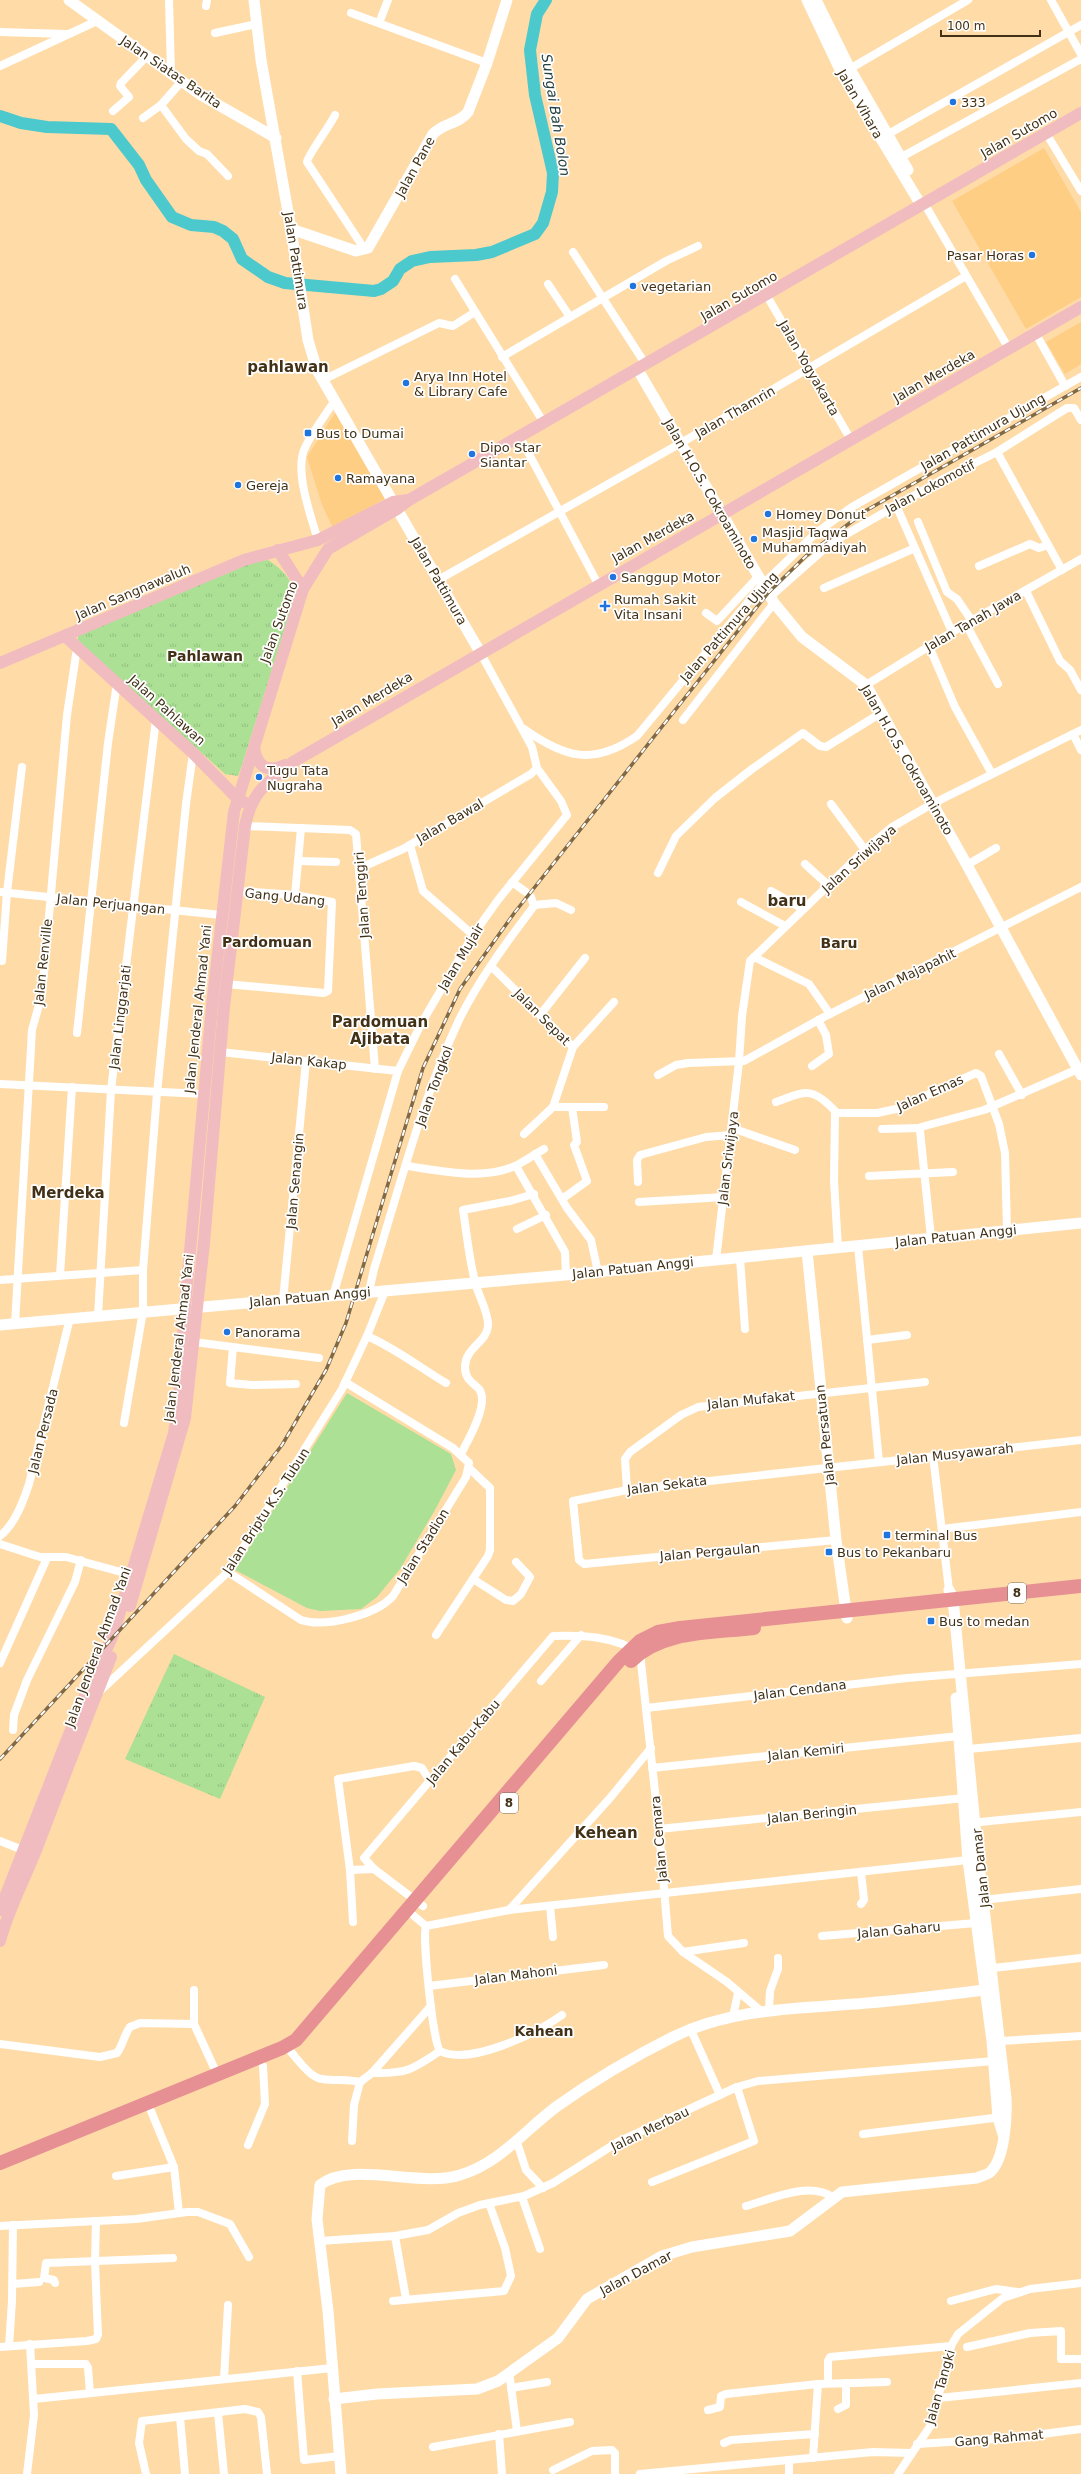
<svg xmlns="http://www.w3.org/2000/svg" width="1081" height="2474" viewBox="0 0 1081 2474" font-family="'DejaVu Sans',sans-serif">
	<defs>
		<pattern id="park-tufts" width="24" height="20" patternUnits="userSpaceOnUse"><rect width="24" height="20" fill="#abe095"/><path d="M3 7l-1-3M5 7V3M7 7l1-3M15 17l-1-3M17 17v-4M19 17l1-3" fill="none" stroke="#94c180"/></pattern>
	</defs>
	<rect width="100%" height="100%" fill="#ffdba8"/>
	<g fill="#fece85">
		<path d="M1044,148L1081,212V297L1026,329L952,201Z"/>
		<path d="M1081,322V364L1065,374L1046,342Z"/>
		<path d="M338,408L386,498L333,528L322,505L307,457Z"/>
	</g>
	<path fill="#abe095" d="M347,1393L451,1454L456,1470L435,1510L400,1569L377,1597L361,1609L320,1611L307,1608L235,1570Z"/>
	<g fill="url(#park-tufts)">
		<path d="M268,560C283,570 291,578 295,596L242,765L238,776L225,774L78,641V635L253,562Z"/>
		<path d="M174,1654L265,1697L220,1799L125,1759Z"/>
	</g>
	<g fill="none" stroke-linecap="round" stroke-linejoin="round">
		<path stroke="#4cc9cc" stroke-width="12" d="M0,116L21,123L47,127L111,129L139,165L146,180L172,217L191,225L214,227L223,231L233,239L242,259L268,277L285,283L374,291L381,289L393,281L400,269L412,261L430,257L476,255L492,252L535,234L543,223L552,192L553,173L535,95L530,50L537,14L546,0"/>
		<g stroke="#fff" stroke-width="8">
			<path d="M169,0L171,73"/>
			<path d="M1051,0L1081,54"/>
			<path d="M206,6L207,0"/>
			<path d="M351,13L487,63"/>
			<path d="M379,23L388,0"/>
			<path d="M0,32L67,34"/>
			<path d="M215,33L257,24"/>
			<path d="M0,66L97,21"/>
			<path d="M846,71L968,0"/>
			<path d="M182,81L161,105L186,139L199,151L207,154L228,176"/>
			<path d="M113,111L129,97L120,86L121,83L147,56"/>
			<path d="M335,115C330,126 307,156 307,162L365,250"/>
			<path d="M143,118L161,105"/>
			<path d="M1046,133L1081,191"/>
			<path d="M883,137L1081,25"/>
			<path d="M896,160L1081,59"/>
			<path d="M924,203L1009,349"/>
			<path d="M573,252L646,365"/>
			<path d="M455,279L544,423"/>
			<path d="M548,284L570,317"/>
			<path d="M767,296L851,440"/>
			<path d="M1036,334L1065,386"/>
			<path d="M502,357L666,261L698,246"/>
			<path d="M323,380L439,323L453,326L475,312"/>
			<path d="M520,437L598,584"/>
			<path d="M997,452L1062,570"/>
			<path d="M896,505L952,632"/>
			<path d="M918,522L947,592L957,599L972,621"/>
			<path d="M318,540C311,517 295,473 304,450C311,433 325,416 335,400"/>
			<path d="M979,566L1030,544L1039,548L1048,545"/>
			<path d="M438,580L681,443L966,276"/>
			<path d="M824,588L915,548"/>
			<path d="M1026,591L1060,661L1070,670L1081,690"/>
			<path d="M770,597L831,543L943,479L997,452L1067,408H1074L1081,420"/>
			<path d="M706,613L717,621L758,577"/>
			<path d="M966,624L998,684"/>
			<path d="M929,646L955,707L992,774"/>
			<path d="M866,685L962,626L1081,559"/>
			<path d="M683,720L774,603"/>
			<path d="M524,729C565,758 593,766 637,736L762,585L816,533L852,507L1081,377"/>
			<path d="M1073,734L1081,750"/>
			<path d="M831,804L865,850"/>
			<path d="M245,826L350,830L356,834L375,1069"/>
			<path d="M410,845L423,891L473,935"/>
			<path d="M298,861L336,862"/>
			<path d="M805,864L828,885"/>
			<path d="M967,865L996,848"/>
			<path d="M360,868L403,849L531,774L537,768"/>
			<path d="M658,873L676,836L715,798L752,769L803,733L820,746L826,747L881,713"/>
			<path d="M512,882L526,892"/>
			<path d="M771,891L803,909"/>
			<path d="M0,892L221,915"/>
			<path d="M295,895L301,828"/>
			<path d="M741,902L785,926"/>
			<path d="M534,905L556,903L571,910"/>
			<path d="M754,957L809,984L830,1014"/>
			<path d="M2,961L7,892L22,767"/>
			<path d="M491,966L573,1047"/>
			<path d="M226,984L324,993L328,991L332,902L295,895L238,891"/>
			<path d="M540,1015L585,958"/>
			<path d="M77,1033L108,743L117,683"/>
			<path d="M220,1052L398,1071"/>
			<path d="M999,1054L1022,1095"/>
			<path d="M812,1066L829,1054L826,1035L818,1020"/>
			<path d="M658,1075L676,1065L688,1063L744,1061L824,1017L1081,887"/>
			<path d="M0,1084L203,1094"/>
			<path d="M776,1102C806,1091 812,1086 836,1112"/>
			<path d="M553,1107H604"/>
			<path d="M732,1128L795,1150"/>
			<path d="M882,1129L920,1128"/>
			<path d="M524,1134L553,1107L573,1047L614,1002"/>
			<path d="M535,1154L567,1208L591,1240L598,1272"/>
			<path d="M407,1166C441,1171 485,1181 517,1165C527,1160 535,1154 544,1149"/>
			<path d="M516,1166L565,1252L566,1275"/>
			<path d="M869,1176L953,1172"/>
			<path d="M638,1182L637,1160L640,1155L706,1137L731,1135"/>
			<path d="M562,1199L587,1181L574,1145L577,1142L572,1107"/>
			<path d="M639,1202L724,1197"/>
			<path d="M517,1229L546,1215"/>
			<path d="M931,1238L920,1131L921,1127L984,1110L1078,1069"/>
			<path d="M858,1246L879,1462"/>
			<path d="M838,1248L834,1181L835,1113H877L896,1109L976,1073L981,1076L999,1124L1005,1153L1007,1231"/>
			<path d="M740,1258L745,1329"/>
			<path d="M716,1260L739,1062L742,1016L750,961L869,846L892,827L932,804L1081,730"/>
			<path d="M60,1275L72,1087"/>
			<path d="M0,1280L143,1270"/>
			<path d="M369,1292L374,1269C400,1186 422,1099 459,1020C479,979 507,942 534,906L531,897"/>
			<path d="M333,1296L398,1071L421,1024L473,935L498,900L567,815L561,801L537,768L532,747L480,652"/>
			<path d="M283,1300L306,1061"/>
			<path d="M98,1316L111,1090L156,719"/>
			<path d="M15,1324L32,1030L42,994L67,715L77,648"/>
			<path d="M367,1336C395,1348 419,1367 446,1383"/>
			<path d="M867,1340L907,1335"/>
			<path d="M194,1342L319,1358"/>
			<path d="M233,1347L230,1383L252,1385L296,1384"/>
			<path d="M124,1423L143,1311V1270L157,1093L186,804L193,753"/>
			<path d="M461,1454C468,1440 490,1403 479,1389C472,1382 465,1379 465,1367C465,1348 487,1342 488,1326C489,1313 479,1297 476,1285C469,1261 467,1234 463,1210L510,1201L534,1194"/>
			<path d="M933,1456L949,1590"/>
			<path d="M627,1490L625,1459L630,1452L681,1415L698,1407L925,1382"/>
			<path d="M942,1529L1081,1512"/>
			<path d="M0,1536C15,1524 23,1502 29,1484L70,1318"/>
			<path d="M836,1540L584,1564L579,1560L573,1501L627,1490L1081,1440"/>
			<path d="M0,1544L40,1557H66L132,1575"/>
			<path d="M228,1572L301,1620C325,1628 376,1615 393,1596L466,1477L469,1463L453,1448L345,1382"/>
			<path d="M473,1579L506,1600L513,1601L521,1594L530,1577L516,1562"/>
			<path d="M436,1635L488,1556L490,1550V1488L469,1468"/>
			<path d="M0,1663L47,1558"/>
			<path d="M541,1681L581,1635"/>
			<path d="M100,1691L228,1572L342,1389L367,1336L385,1291"/>
			<path d="M646,1708L907,1678L1081,1664"/>
			<path d="M13,1730L14,1715L27,1680L75,1582L81,1560"/>
			<path d="M969,1749L1081,1738"/>
			<path d="M652,1768L959,1736"/>
			<path d="M970,1823L1081,1812"/>
			<path d="M659,1829L964,1798"/>
			<path d="M0,1841L25,1851"/>
			<path d="M350,1870L374,1869"/>
			<path d="M983,1900L1081,1889"/>
			<path d="M861,1904L864,1900L861,1872"/>
			<path d="M423,1906L374,1869L364,1858L553,1636C582,1635 614,1636 640,1653L659,1829L668,1936L683,1952L727,1982L761,2011"/>
			<path d="M550,1906L553,1937"/>
			<path d="M509,1910L610,1798L651,1748"/>
			<path d="M414,1916L426,1926L509,1910L968,1860"/>
			<path d="M353,1922L350,1870L338,1779L414,1766L422,1768L430,1781"/>
			<path d="M426,1926C422,1937 433,2043 440,2051C470,2066 537,2033 562,2015"/>
			<path d="M822,1936L976,1923"/>
			<path d="M683,1952L744,1943"/>
			<path d="M993,1968L1081,1958"/>
			<path d="M429,1986L604,1965"/>
			<path d="M194,1990V2024"/>
			<path d="M769,2011L770,1991L778,1969V1958"/>
			<path d="M733,2016L738,1993"/>
			<path d="M691,2030L720,2095"/>
			<path d="M1001,2041L1081,2036"/>
			<path d="M0,2044L100,2057L117,2053C123,2045 124,2035 130,2027L140,2023L194,2024L217,2074"/>
			<path d="M291,2052C299,2061 311,2078 322,2079C336,2081 347,2079 360,2082"/>
			<path d="M372,2073C406,2074 412,2070 440,2051"/>
			<path d="M151,2111L174,2167L179,2213"/>
			<path d="M863,2134L1002,2117"/>
			<path d="M352,2141L354,2105L360,2082L372,2073L431,2006"/>
			<path d="M517,2142L526,2170L543,2188"/>
			<path d="M248,2145L265,2104L263,2066"/>
			<path d="M116,2176L174,2167"/>
			<path d="M652,2182L754,2141L737,2087"/>
			<path d="M522,2197L540,2249"/>
			<path d="M746,2206C772,2199 807,2181 833,2197"/>
			<path d="M0,2226L136,2219L187,2212H198L230,2224L249,2257"/>
			<path d="M395,2236L406,2299"/>
			<path d="M320,2241L395,2236L428,2230L458,2213L480,2205L524,2196L553,2183L618,2142L737,2087L758,2081L994,2061"/>
			<path d="M55,2283L54,2280L44,2278L46,2263L173,2258"/>
			<path d="M13,2284L39,2282"/>
			<path d="M393,2301L504,2291L511,2276L505,2248L489,2203"/>
			<path d="M951,2301L996,2289L1018,2292"/>
			<path d="M9,2346L12,2301L13,2225"/>
			<path d="M0,2347L87,2341L96,2339L98,2335L95,2262L96,2221"/>
			<path d="M967,2347L1030,2333L1061,2331V2359H1081"/>
			<path d="M32,2364H86L88,2368L90,2393"/>
			<path d="M297,2371L304,2460L340,2456"/>
			<path d="M509,2372L517,2431"/>
			<path d="M224,2379L228,2305"/>
			<path d="M828,2383V2361L830,2357L951,2346"/>
			<path d="M511,2388L547,2382"/>
			<path d="M939,2398L1081,2383"/>
			<path d="M34,2399L332,2368"/>
			<path d="M838,2409L846,2405V2383"/>
			<path d="M708,2410L720,2407L721,2396L726,2394L818,2384L887,2382"/>
			<path d="M218,2413L224,2474"/>
			<path d="M180,2417L185,2474"/>
			<path d="M499,2434L502,2474"/>
			<path d="M724,2443L731,2440L815,2434"/>
			<path d="M917,2444L1012,2438L1081,2429"/>
			<path d="M433,2447L570,2422"/>
			<path d="M813,2458L818,2384"/>
			<path d="M789,2460V2474"/>
			<path d="M553,2470L592,2451L612,2450L615,2453V2474"/>
			<path d="M27,2474L34,2415L30,2344"/>
			<path d="M146,2474L139,2443L142,2421L245,2409L258,2412L261,2417L267,2474"/>
			<path d="M640,2474L873,2452L911,2453"/>
			<path d="M898,2474L931,2425L951,2346L958,2334L1003,2298L1030,2289L1081,2283"/>
		</g>
		<g stroke="#fff" stroke-width="11">
			<path d="M69,0L201,95L276,138"/>
			<path d="M254,0L261,60L291,229L308,340L317,370L393,502"/>
			<path d="M807,0L842,74L921,205"/>
			<path d="M816,0L850,69L908,170"/>
			<path d="M291,229L356,251L368,248L433,134C443,123 459,124 468,112L487,63L507,0"/>
			<path d="M638,370L774,603L802,637L866,685L967,865L1081,1075"/>
			<path d="M397,509L480,652"/>
			<path d="M807,1251L836,1540L847,1618"/>
			<path d="M0,1325C188,1307 377,1293 565,1275C737,1259 909,1240 1081,1223"/>
			<path d="M956,1698L968,1860L992,2041L998,2118L1003,2134"/>
			<path d="M334,2399L377,2394L477,2389L498,2381L558,2338L587,2299L662,2256L692,2247L790,2231L842,2192L977,2178C981,2176 986,2175 989,2173C1005,2161 1007,2117 1006,2098L978,1856L953,1599L949,1590"/>
			<path d="M341,2474L328,2311L317,2219L320,2185C351,2160 420,2188 460,2175C500,2163 524,2131 556,2107C591,2082 635,2056 673,2037C734,2007 801,2009 867,2003C906,2000 945,1995 984,1990"/>
		</g>
		<g stroke="#f1bcbf" stroke-width="12">
			<path d="M278,550L303,589"/>
			<path d="M65,636L193,753L238,799L244,802"/>
			<path d="M0,663L244,560L318,540L393,502L408,500"/>
			<path d="M254,747C257,767 267,773 285,765"/>
			<path d="M130,1606L185,1418L204,1243L224,1007L245,826C252,791 267,783 293,762L1081,307"/>
			<path d="M0,1910L79,1709L113,1635L174,1433L179,1399L185,1307L212,1006L234,812L303,589L328,549L397,509L409,500L1081,113"/>
			<path d="M0,1941C9,1907 26,1877 38,1845C62,1782 86,1720 111,1657"/>
		</g>
		<g stroke="#e79094" stroke-width="14">
			<path d="M631,1661C662,1630 713,1633 754,1628"/>
			<path d="M0,2163L282,2048L296,2040L619,1661L640,1641L658,1632L680,1628L1081,1586"/>
		</g>
		<g stroke="#806946" stroke-width="3.5">
			<path id="rail" d="M0,1759L235,1506L282,1445L326,1370L346,1323L423,1068L460,989L515,912L768,593L806,556L867,510L1081,388"/>
		</g>
		<use href="#rail" stroke="#fff" stroke-width="2" stroke-dasharray="6" stroke-linecap="butt"/>
	</g>
	<g fill="#2074de" stroke="#fff" stroke-width="1.5">
		<circle cx="953" cy="102" r="4"/>
		<circle cx="1032" cy="255" r="4"/>
		<circle cx="633" cy="286" r="4"/>
		<circle cx="406" cy="383" r="4"/>
		<rect x="304" y="429" width="8" height="8" rx="2"/>
		<circle cx="472" cy="454" r="4"/>
		<circle cx="338" cy="478" r="4"/>
		<circle cx="238" cy="485" r="4"/>
		<circle cx="768" cy="514" r="4"/>
		<circle cx="754" cy="539" r="4"/>
		<circle cx="613" cy="577" r="4"/>
		<path d="M603 600h4v4h4v4h-4v4h-4v-4h-4v-4h4z"/>
		<circle cx="259" cy="777" r="4"/>
		<circle cx="227" cy="1332" r="4"/>
		<rect x="883" y="1531" width="8" height="8" rx="2"/>
		<rect x="825" y="1548" width="8" height="8" rx="2"/>
		<rect x="927" y="1617" width="8" height="8" rx="2"/>
	</g>
	<g text-anchor="middle" dominant-baseline="central" stroke-width="3.5" stroke-linejoin="round" paint-order="stroke">
		<g fill="#fff" stroke="#7b6f5c" stroke-width="1">
			<rect x="1008" y="1583" width="18" height="20" rx="3"/>
			<rect x="500" y="1793" width="18" height="20" rx="3"/>
		</g>
		<g font-size="12" font-weight="bold" fill="#423116">
			<text x="1017" y="1593">8</text>
			<text x="509" y="1803">8</text>
		</g>
		<g font-size="13" fill="#423116" stroke="#fff">
			<text transform="translate(171 72) rotate(34)">Jalan Siatas Barita</text>
			<text transform="translate(860 104) rotate(60)">Jalan Vihara</text>
			<text transform="translate(1019 133) rotate(-30)">Jalan Sutomo</text>
			<text transform="translate(415 167) rotate(-61)">Jalan Pane</text>
			<text transform="translate(296 261) rotate(81)">Jalan Pattimura</text>
			<text transform="translate(739 296) rotate(-30)">Jalan Sutomo</text>
			<text transform="translate(809 368) rotate(60)">Jalan Yogyakarta</text>
			<text transform="translate(934 376) rotate(-30)">Jalan Merdeka</text>
			<text transform="translate(735 412) rotate(-30)">Jalan Thamrin</text>
			<text transform="translate(983 432) rotate(-30)">Jalan Pattimura Ujung</text>
			<text transform="translate(930 487) rotate(-28)">Jalan Lokomotif</text>
			<text transform="translate(710 494) rotate(60)">Jalan H.O.S. Cokroaminoto</text>
			<text transform="translate(653 537) rotate(-29)">Jalan Merdeka</text>
			<text transform="translate(439 581) rotate(60)">Jalan Pattimura</text>
			<text transform="translate(133 592) rotate(-23)">Jalan Sangnawaluh</text>
			<text transform="translate(973 621) rotate(-30)">Jalan Tanah Jawa</text>
			<text transform="translate(279 622) rotate(-70)">Jalan Sutomo</text>
			<text transform="translate(729 627) rotate(-49)">Jalan Pattimura Ujung</text>
			<text transform="translate(372 699) rotate(-31)">Jalan Merdeka</text>
			<text transform="translate(167 710) rotate(42)">Jalan Pahlawan</text>
			<text transform="translate(907 760) rotate(60)">Jalan H.O.S. Cokroaminoto</text>
			<text transform="translate(450 821) rotate(-30)">Jalan Bawal</text>
			<text transform="translate(859 859) rotate(-42)">Jalan Sriwijaya</text>
			<text transform="translate(362 895) rotate(-94)">Jalan Tenggiri</text>
			<text transform="translate(285 897) rotate(6)">Gang Udang</text>
			<text transform="translate(111 904) rotate(6)">Jalan Perjuangan</text>
			<text transform="translate(461 957) rotate(-59)">Jalan Mujair</text>
			<text transform="translate(43 962) rotate(-84)">Jalan Renville</text>
			<text transform="translate(910 974) rotate(-26)">Jalan Majapahit</text>
			<text transform="translate(198 1009) rotate(-84)">Jalan Jenderal Ahmad Yani</text>
			<text transform="translate(120 1017) rotate(-83)">Jalan Linggarjati</text>
			<text transform="translate(542 1017) rotate(45)">Jalan Sepat</text>
			<text transform="translate(309 1061) rotate(6)">Jalan Kakap</text>
			<text transform="translate(434 1086) rotate(-70)">Jalan Tongkol</text>
			<text transform="translate(930 1093) rotate(-24)">Jalan Emas</text>
			<text transform="translate(728 1158) rotate(-83)">Jalan Sriwijaya</text>
			<text transform="translate(295 1181) rotate(-85)">Jalan Senangin</text>
			<text transform="translate(956 1236) rotate(-6)">Jalan Patuan Anggi</text>
			<text transform="translate(633 1268) rotate(-6)">Jalan Patuan Anggi</text>
			<text transform="translate(310 1297) rotate(-5)">Jalan Patuan Anggi</text>
			<text transform="translate(179 1338) rotate(-83)">Jalan Jenderal Ahmad Yani</text>
			<text transform="translate(751 1400) rotate(-6)">Jalan Mufakat</text>
			<text transform="translate(43 1431) rotate(-76)">Jalan Persada</text>
			<text transform="translate(825 1435) rotate(-96)">Jalan Persatuan</text>
			<text transform="translate(955 1454) rotate(-6)">Jalan Musyawarah</text>
			<text transform="translate(667 1485) rotate(-7)">Jalan Sekata</text>
			<text transform="translate(266 1511) rotate(-57)">Jalan Briptu K.S. Tubun</text>
			<text transform="translate(423 1546) rotate(-58)">Jalan Stadion</text>
			<text transform="translate(710 1552) rotate(-5)">Jalan Pergaulan</text>
			<text transform="translate(98 1647) rotate(-70)">Jalan Jenderal Ahmad Yani</text>
			<text transform="translate(800 1690) rotate(-7)">Jalan Cendana</text>
			<text transform="translate(463 1742) rotate(-50)">Jalan Kabu-Kabu</text>
			<text transform="translate(806 1752) rotate(-6)">Jalan Kemiri</text>
			<text transform="translate(812 1814) rotate(-6)">Jalan Beringin</text>
			<text transform="translate(659 1839) rotate(-95)">Jalan Cemara</text>
			<text transform="translate(981 1868) rotate(-96)">Jalan Damar</text>
			<text transform="translate(899 1930) rotate(-5)">Jalan Gaharu</text>
			<text transform="translate(516 1975) rotate(-7)">Jalan Mahoni</text>
			<text transform="translate(650 2129) rotate(-26)">Jalan Merbau</text>
			<text transform="translate(636 2273) rotate(-28)">Jalan Damar</text>
			<text transform="translate(940 2387) rotate(-74)">Jalan Tangki</text>
			<text transform="translate(999 2438) rotate(-5)">Gang Rahmat</text>
		</g>
		<g font-size="13" fill="#423116" stroke="#fff" text-anchor="start">
			<text x="961" y="102">333</text>
			<text x="1024" y="255" text-anchor="end">Pasar Horas</text>
			<text x="641" y="286">vegetarian</text>
			<text x="414" y="376">Arya Inn Hotel<tspan x="414" dy="15">&amp; Library Cafe</tspan></text>
			<text x="316" y="433">Bus to Dumai</text>
			<text x="480" y="447">Dipo Star<tspan x="480" dy="15">Siantar</tspan></text>
			<text x="346" y="478">Ramayana</text>
			<text x="246" y="485">Gereja</text>
			<text x="776" y="514">Homey Donut</text>
			<text x="762" y="532">Masjid Taqwa<tspan x="762" dy="15">Muhammadiyah</tspan></text>
			<text x="621" y="577">Sanggup Motor</text>
			<text x="614" y="599">Rumah Sakit<tspan x="614" dy="15">Vita Insani</tspan></text>
			<text x="267" y="770">Tugu Tata<tspan x="267" dy="15">Nugraha</tspan></text>
			<text x="235" y="1332">Panorama</text>
			<text x="895" y="1535">terminal Bus</text>
			<text x="837" y="1552">Bus to Pekanbaru</text>
			<text x="939" y="1621">Bus to medan</text>
		</g>
		<g font-size="14" font-style="italic" fill="#254141" stroke="#fff">
			<text transform="translate(556 115) rotate(81)">Sungai Bah Bolon</text>
		</g>
		<g font-size="14" font-weight="bold" fill="#423116" stroke="#fff">
			<text x="205" y="656">Pahlawan</text>
			<text x="267" y="942">Pardomuan</text>
			<text x="839" y="943">Baru</text>
			<text x="544" y="2031">Kahean</text>
		</g>
		<g font-size="15" font-weight="bold" fill="#423116" stroke="#fff">
			<text x="288" y="367">pahlawan</text>
			<text x="787" y="901">baru</text>
			<text x="380" y="1022">Pardomuan<tspan x="380" dy="17">Ajibata</tspan></text>
			<text x="68" y="1193">Merdeka</text>
			<text x="606" y="1833">Kehean</text>
		</g>
	</g>
	<path d="M941 30v6h99v-6" fill="none" stroke="#423116" stroke-width="2"/>
	<text x="947" y="30" font-size="12" fill="#423116" stroke="#ffffff" stroke-width="3" paint-order="stroke">100 m</text>
</svg>
